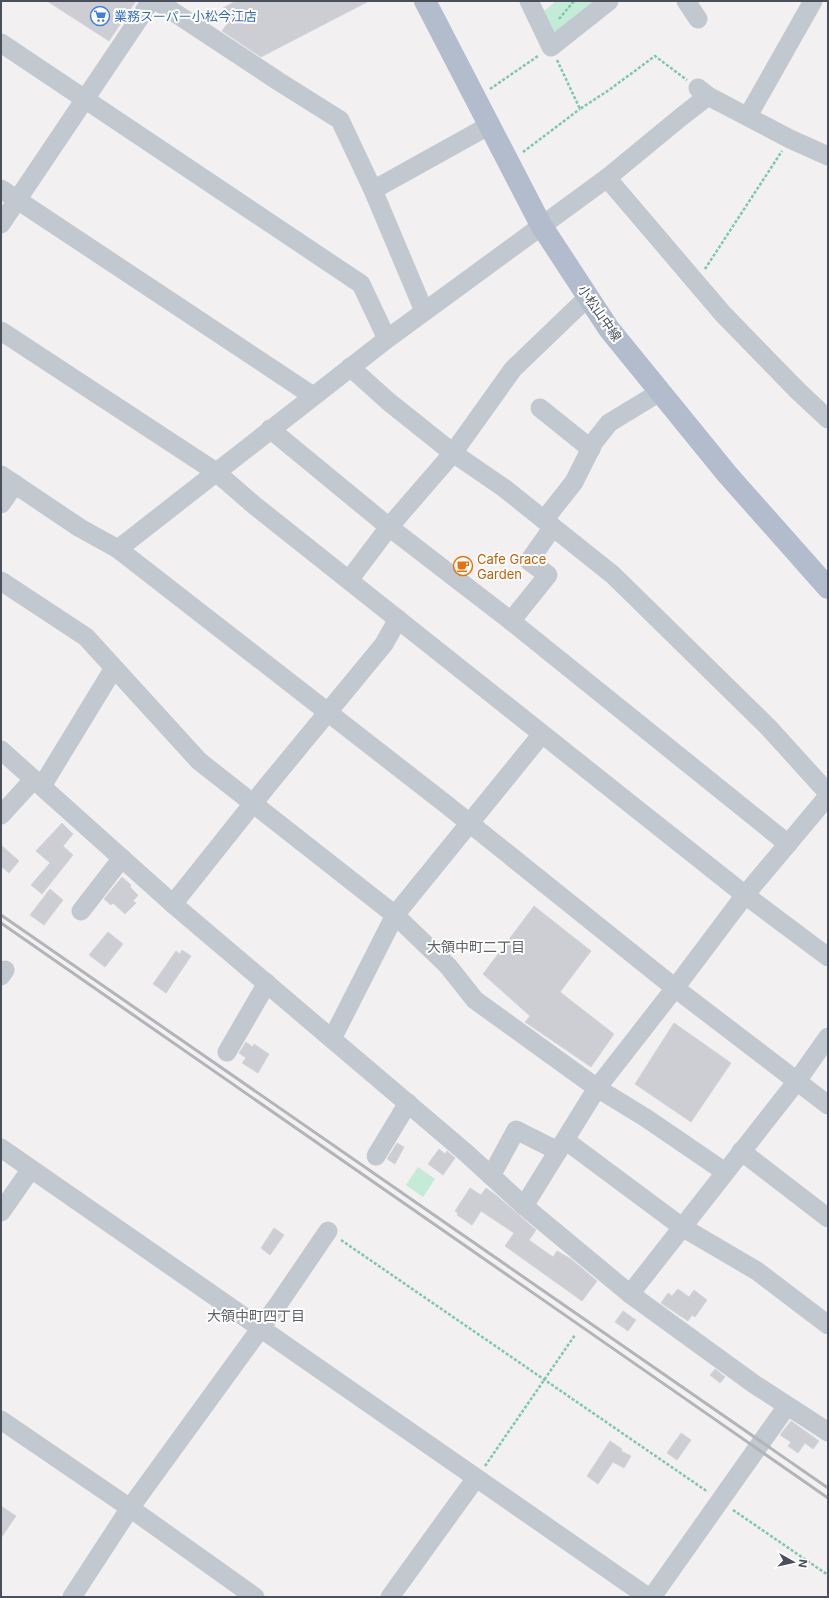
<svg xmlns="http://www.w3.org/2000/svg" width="829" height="1598" viewBox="0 0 829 1598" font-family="Inter,'Noto Sans JP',sans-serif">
	<rect width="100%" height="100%" fill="#f2f0f0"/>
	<g fill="#c3ebd8">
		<path d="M556,1H601L551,41L539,15Z"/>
		<path d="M418,1167L435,1179L423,1197L406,1185Z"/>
	</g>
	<g fill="#cdced4" stroke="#d4d5da">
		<path d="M47,1H136L109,41Z"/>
		<path d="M236,1H369L261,57L222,31L230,20L223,8Z"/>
		<path d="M62,823L73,834L63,846L73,855L42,894L31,885L50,863L36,851Z"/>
		<path d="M1,845L19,861L9,873L1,866Z"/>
		<path d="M122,877L131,885L130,887L138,895L133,901L136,903L125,914L113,903L111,905L104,899Z"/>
		<path d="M50,889L63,900L44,925L30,915Z"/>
		<path d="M534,906L591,951L560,992L614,1034L591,1067L525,1022L530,1016L483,974Z"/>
		<path d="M108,932L123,944L105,967L89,955Z"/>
		<path d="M182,950L191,956L166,993L153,984L176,951L180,954Z"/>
		<path d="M674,1023L731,1063L691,1122L635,1084Z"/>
		<path d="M246,1042L253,1047L254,1044L269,1054L258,1073L242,1063L246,1058L239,1053Z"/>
		<path d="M397,1143L404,1147L395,1164L387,1159Z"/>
		<path d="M439,1149L445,1154L447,1151L455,1158L443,1175L428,1164Z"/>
		<path d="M470,1188L481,1195L486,1188L497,1196L536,1230L529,1240L553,1257L557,1251L571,1259L597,1281L582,1301L505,1246L514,1233L481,1211L472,1225L457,1215L458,1213L455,1211Z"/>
		<path d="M274,1228L284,1235L270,1255L261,1248Z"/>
		<path d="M678,1289L689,1297L694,1290L707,1300L695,1317L692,1315L688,1321L661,1303L668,1293L672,1296Z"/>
		<path d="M623,1311L636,1320L628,1331L615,1322Z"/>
		<path d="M715,1369L725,1377L720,1383L710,1375Z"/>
		<path d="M791,1421L819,1441L813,1449L805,1443L798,1453L788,1446L791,1442L780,1435Z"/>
		<path d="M681,1433L691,1440L677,1460L667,1453Z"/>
		<path d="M610,1441L622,1449L621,1451L631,1456L624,1468L613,1462L598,1484L587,1476Z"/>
		<path d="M1,1506L16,1516L1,1538Z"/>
	</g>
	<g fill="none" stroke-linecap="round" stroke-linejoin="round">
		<g stroke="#7ec6ac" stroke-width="2.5" stroke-dasharray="3 2" stroke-linecap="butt">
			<path d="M559,19L574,1"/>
			<path d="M557,60L580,109L609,90L655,56L687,80"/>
			<path d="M490,89L538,56"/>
			<path d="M523,152L580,109"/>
			<path d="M705,269L782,151"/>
			<path d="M341,1240L708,1492"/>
			<path d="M485,1466L575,1335"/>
			<path d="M733,1510L828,1575"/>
		</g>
		<g stroke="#c2c8d0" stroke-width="19">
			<path d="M157,1L278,81L340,120L373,190L424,311"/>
			<path d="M529,1L551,47L609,1"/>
			<path d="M686,1L698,19"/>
			<path d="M1,43L361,284L387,339"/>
			<path d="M698,88L708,96L790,139L828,156"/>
			<path d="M748,116L813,1"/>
			<path d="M607,178L723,314L798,391L828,419"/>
			<path d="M1,189L313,396"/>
			<path d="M373,190L490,125"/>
			<path d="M1,224L151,1"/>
			<path d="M1,331L216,472L254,505L745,895L828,957"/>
			<path d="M350,367L389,402L453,453L504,488L613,575L768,727L828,793"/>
			<path d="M540,408L591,449"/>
			<path d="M270,429L389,527L511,621L788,844"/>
			<path d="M1,475L80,528L118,549L447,805L675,988L828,1105"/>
			<path d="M1,504L15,484"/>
			<path d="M544,520L574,482L594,442L609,423L660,392"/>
			<path d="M118,549L387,339L607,178L681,117L708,96"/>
			<path d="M349,580L389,527L453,453L513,369L588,297"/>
			<path d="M1,581L86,637L199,761L395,915L448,966L475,1000L597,1088L646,1118L725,1172"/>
			<path d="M511,621L548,575L529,561L553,527"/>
			<path d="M1,750L173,904L465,1152L524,1206L630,1294L754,1384L828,1432"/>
			<path d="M42,786L114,668"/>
			<path d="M1,815L34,779"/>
			<path d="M173,904L267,786L384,644L398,619"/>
			<path d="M81,911L122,858"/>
			<path d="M1,976L5,970"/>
			<path d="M332,1039L395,915L542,734"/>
			<path d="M227,1052L267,983"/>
			<path d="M565,1140L682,1227L757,1271L828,1325"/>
			<path d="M1,1148L648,1597"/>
			<path d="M741,1151L828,1218"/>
			<path d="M376,1156L408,1103"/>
			<path d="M491,1176L516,1130L558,1151"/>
			<path d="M524,1206L597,1088L675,988L745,895L828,796"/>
			<path d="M1,1212L31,1169"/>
			<path d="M630,1294L797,1081L828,1037"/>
			<path d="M1,1420L130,1508L255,1597"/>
			<path d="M72,1597L130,1508L279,1303L328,1231"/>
			<path d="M390,1597L476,1478"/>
			<path d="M652,1597L787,1406"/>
		</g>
		<path stroke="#b2bccc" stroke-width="22" d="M425,1L541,225L609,329L727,474L828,588"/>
		<g stroke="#b2b4b9" stroke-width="3">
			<path d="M1,915L828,1488"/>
			<path d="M1,923L828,1498"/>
		</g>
	</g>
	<defs>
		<g id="supermarket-ring" transform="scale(1)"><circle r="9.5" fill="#fff" stroke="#3f7fe0" stroke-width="1.5"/><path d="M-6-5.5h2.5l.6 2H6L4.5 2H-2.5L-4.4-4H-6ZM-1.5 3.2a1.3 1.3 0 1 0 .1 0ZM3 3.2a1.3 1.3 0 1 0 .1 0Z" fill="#3f7fe0"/></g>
		<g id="cafe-ring" transform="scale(1)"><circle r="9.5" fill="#fff" stroke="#e8710a" stroke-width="1.5"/><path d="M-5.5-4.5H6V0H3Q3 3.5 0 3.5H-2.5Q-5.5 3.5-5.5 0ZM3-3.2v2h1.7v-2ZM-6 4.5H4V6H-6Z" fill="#e8710a"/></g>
	</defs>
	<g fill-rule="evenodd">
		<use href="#supermarket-ring" x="100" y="16"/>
		<use href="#cafe-ring" x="463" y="566"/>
	</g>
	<g text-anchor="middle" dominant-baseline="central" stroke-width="4" stroke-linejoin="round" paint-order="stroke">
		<g font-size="13" fill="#366cbe" stroke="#fff" text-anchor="start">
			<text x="114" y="16">業務スーパー小松今江店</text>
		</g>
		<g font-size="13" fill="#49505b" stroke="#fff">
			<text transform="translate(600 313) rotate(55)">小松山中線</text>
		</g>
		<g font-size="13" fill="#c56008" stroke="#fff" text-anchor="start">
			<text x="477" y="559">Cafe Grace<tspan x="477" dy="15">Garden</tspan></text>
		</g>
		<g font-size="14" fill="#5d5f64" stroke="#fff">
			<text x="476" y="946">大領中町二丁目</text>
			<text x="256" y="1315">大領中町四丁目</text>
		</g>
	</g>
	<rect width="829" height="1598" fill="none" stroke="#49505b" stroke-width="4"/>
	<g transform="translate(793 1562) rotate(98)" stroke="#ffffff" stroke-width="3" paint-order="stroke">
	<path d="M0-3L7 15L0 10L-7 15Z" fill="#49505b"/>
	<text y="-6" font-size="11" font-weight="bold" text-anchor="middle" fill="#49505b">N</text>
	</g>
</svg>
